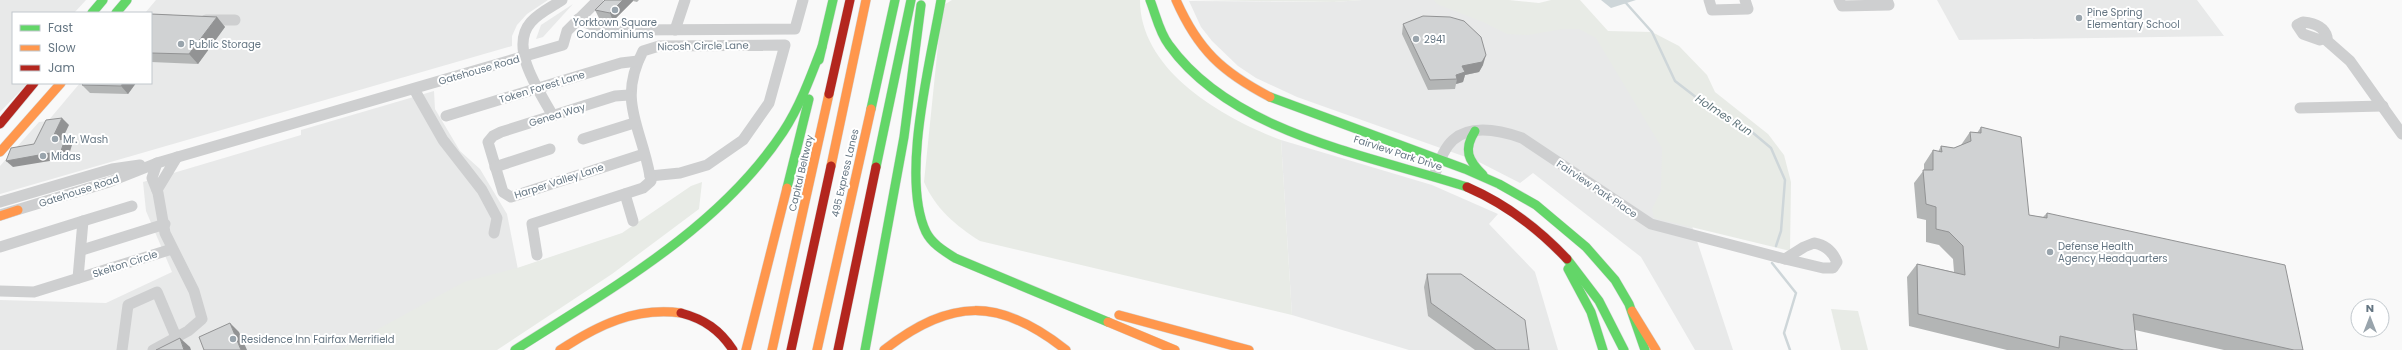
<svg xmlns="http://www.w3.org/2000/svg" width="2402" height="350" viewBox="0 0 2402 350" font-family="Poppins,sans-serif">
	<rect width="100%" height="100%" fill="#f9f9f9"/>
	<g fill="#e8e9e9">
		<path d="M0,0H86L74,13H13V83H28L0,112Z"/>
		<path d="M156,0H548L527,14L517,25L512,36V46L0,194V166L39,122L48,121L80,83H151V13H145Z"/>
		<path d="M1362,0H1484L1518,15L1576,3L1614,44H1632L1733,350H1695L1641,257L1533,173L1520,183L1477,161L1297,97L1256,78L1238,66L1212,41L1201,27L1189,1L1334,2Z"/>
		<path d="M1937,0H2197L2224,36L1959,40Z"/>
		<path d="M573,4L543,37L536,39L541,25Z"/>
		<path d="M434,91L435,109L460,151L480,169L507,214L525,305L449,350H0V300L106,303L172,272L146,211L143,182L301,135V130Z"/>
		<path d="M1281,140L1432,185L1498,214L1489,224L1535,272L1558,350H1409L1292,315Z"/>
	</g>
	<g fill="#e8ebe6">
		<path d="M952,0H1140C1140,71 1223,118 1281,140L1292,315L980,241C956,226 935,208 924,182L942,6Z"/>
		<path d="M1189,0H1362L1334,2Z"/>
		<path d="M1434,0H1509L1539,3L1551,0H1580L1608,31L1652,32L1679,46L1707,75L1715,92L1768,134L1784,155L1791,182L1790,251L1654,218L1652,209L1661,191L1662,148L1596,38L1579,29H1563L1528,35L1507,34L1483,22L1437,4Z"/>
		<path d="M702,182L699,209L612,274L497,350H340L464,282L517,268L622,233L691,186Z"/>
		<path d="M1831,309L1858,311L1868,350H1841Z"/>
	</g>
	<path fill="#ced6d9" d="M1601,0H1636L1611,8Z"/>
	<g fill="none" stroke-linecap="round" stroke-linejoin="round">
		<g stroke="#ced6d9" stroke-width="2.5">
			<path d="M1620,0L1626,3L1652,32L1675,81L1710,108L1746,127L1771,148L1785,180L1781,231L1776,246"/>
			<path d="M1772,263L1796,293L1784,333L1790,350"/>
		</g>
		<g stroke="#d5d6d7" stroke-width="10">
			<g id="fast">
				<path d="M941,0C931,60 900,177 926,232C932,244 944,251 955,258L1108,322"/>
				<path d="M1150,0C1156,15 1159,32 1169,45C1233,134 1369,155 1467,187"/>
				<path d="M92,13L103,0"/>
				<path d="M116,13L127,0"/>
				<path d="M819,60L833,0"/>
				<path d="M1270,97L1465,169L1499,184L1536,205L1586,247L1615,280L1629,304L1645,350"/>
				<path d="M871,109L895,0"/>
				<path d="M1475,131C1463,150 1468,160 1483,175"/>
				<path d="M876,167L911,0"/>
				<path d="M787,188L809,99"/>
				<path d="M1567,259L1599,301L1624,350"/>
				<path d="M1568,269L1591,312L1603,350"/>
				<path d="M515,350C610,289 719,229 783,132C800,106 811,76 822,47"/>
				<path d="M865,350L904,137L921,5"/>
			</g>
		</g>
		<g stroke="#d5d6d7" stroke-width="10">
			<g id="slow">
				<path d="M1176,0C1198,50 1222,72 1270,97"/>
				<path d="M0,152L61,83"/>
				<path d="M831,166L866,0"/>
				<path d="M0,216L18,210"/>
				<path d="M1632,311L1656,350"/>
				<path d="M1119,315L1249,350"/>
				<path d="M1108,322L1175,350"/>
				<path d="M560,350C598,325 635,307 681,313"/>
				<path d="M746,350L787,188"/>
				<path d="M772,350L829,94"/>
				<path d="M817,350L871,109"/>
				<path d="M884,350C951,298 999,297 1066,350"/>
			</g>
		</g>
		<g stroke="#d5d6d7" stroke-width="10">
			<g id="jam">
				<path d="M829,94L850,0"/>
				<path d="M0,124L34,83"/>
				<path d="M1467,187C1506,204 1538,228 1567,259"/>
				<path d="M681,313C704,319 720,330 733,350"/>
				<path d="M791,350L831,166"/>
				<path d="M838,350L876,167"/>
			</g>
		</g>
		<g stroke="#cecfd0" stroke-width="11">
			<path d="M1709,0L1712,10L1748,9L1745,0"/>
			<path d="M1839,0L1842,6L1889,5L1887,0"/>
			<path d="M578,19L594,26L628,30L795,29L803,0"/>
			<path d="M206,20H235"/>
			<path d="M2303,22C2314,23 2324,26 2327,37L2320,40L2303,34L2297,25Z"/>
			<path d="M675,30L685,0"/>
			<path d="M2325,39L2350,61L2402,134"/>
			<path d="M785,45L769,103L743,140L707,165L680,173L650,176C641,126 617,101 643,51L659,46Z"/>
			<path d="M414,89L443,140L482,190L497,218L494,233"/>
			<path d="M629,95L615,96L501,132L493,136L488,142L503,192L511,197L644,154"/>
			<path d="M2300,108L2383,106"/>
			<path d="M446,116L621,63L638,61"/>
			<path d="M553,116C540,92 508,48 531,22C540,12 552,7 562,0"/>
			<path d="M583,139L634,123"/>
			<path d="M495,167L550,149"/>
			<path d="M1434,176C1439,164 1443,149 1453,140C1471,124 1502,131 1522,138L1651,224L1785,259"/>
			<path d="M157,190L177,157"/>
			<path d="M625,194L633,221"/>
			<path d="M0,202L112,169L140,165"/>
			<path d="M0,215L109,182L157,163L563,45L567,31L598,0"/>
			<path d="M83,221L132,206"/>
			<path d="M1814,243C1825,245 1833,252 1837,262L1833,268H1823L1785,259L1804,247Z"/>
			<path d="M0,247L83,221L78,278"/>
			<path d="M82,250L165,224"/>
			<path d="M537,255L532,224L643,188L651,181L650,176"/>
			<path d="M0,291L34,292L172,249"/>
			<path d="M122,350L128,305L157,292L176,337"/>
			<path d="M153,350L188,331L202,319L194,291L165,233L158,193L152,178L157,163"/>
		</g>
		<use href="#fast" stroke="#63d668" stroke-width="9"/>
		<use href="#slow" stroke="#ff974d" stroke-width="9"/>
		<use href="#jam" stroke="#b3261e" stroke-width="9"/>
	</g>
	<g fill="#b3b5b5">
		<path d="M605,0H639L637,2L633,1L613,21L599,18L595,10Z"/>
		<path d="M151,14L217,17L225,27L198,64L151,62Z"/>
		<path d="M1403,24L1483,65L1479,72L1465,75L1463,82L1456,84L1455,89L1428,90L1402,34Z"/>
		<path d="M84,83H136L128,94L90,93L82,85Z"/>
		<path d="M1981,127L2029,215L2043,217L2047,213L2303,350H2224L2135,330L2137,350H2007L1909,326L1907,277L1917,264L1954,272L1953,259L1939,245L1926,242V220L1917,218L1914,183L1924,170V164L1933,150L1938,152L1941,146L1954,148L1961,145L1970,132L1977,133Z"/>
		<path d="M1427,274L1529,350H1475L1428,316L1424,287Z"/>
	</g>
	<g fill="#929394">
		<path d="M623,0H633V1L613,21L610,13Z"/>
		<path d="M217,17L225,27L198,64L189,54Z"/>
		<path d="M1486,55L1483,65L1479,72L1465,75L1463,82L1456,84L1457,79L1456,75L1462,66Z"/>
		<path d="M123,83H136L128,94L121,86Z"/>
		<path d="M62,118L69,125L58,148L51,141Z"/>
		<path d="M65,139L72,145L68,158L13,167L6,161Z"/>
		<path d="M230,323L239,332L247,350H241Z"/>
		<path d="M180,338L190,347L191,350H184Z"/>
	</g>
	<g fill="#d0d2d3" stroke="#929394">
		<path d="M605,0H623L610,13L595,10Z"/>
		<path d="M151,14L217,17L189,54L151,53Z"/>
		<path d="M1423,16L1450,17L1464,21L1481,37L1486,55L1482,62L1462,66L1465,72L1456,75L1457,79L1430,80L1403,24Z"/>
		<path d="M84,83H123L121,86L82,85Z"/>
		<path d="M62,118L51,141L65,139L61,151L6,161L11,148L34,144L46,120Z"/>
		<path d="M1981,127L2021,137L2029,215L2047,218V213L2285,265L2303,350H2294L2133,314L2137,350H2124L2060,336L2059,348L1918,314L1917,264L1965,275L1963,246L1949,232L1936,229V207L1926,204L1923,170H1933V150L1942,152L1941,146L1954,148L1971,141L1970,132L1981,133Z"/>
		<path d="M1427,274H1461L1525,320L1529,350H1496L1431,303Z"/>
		<path d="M230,323L241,350H204L199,337Z"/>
		<path d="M180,338L184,350H156Z"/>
	</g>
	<g fill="#99a4ac" stroke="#fff" stroke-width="1.5">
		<circle cx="615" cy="10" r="4"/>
		<circle cx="2079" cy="18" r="4"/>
		<circle cx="1416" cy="39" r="4"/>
		<circle cx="181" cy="44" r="4"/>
		<circle cx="55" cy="139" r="4"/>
		<circle cx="43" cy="156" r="4"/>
		<circle cx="2050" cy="252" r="4"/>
		<circle cx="233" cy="339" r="4"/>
	</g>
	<g text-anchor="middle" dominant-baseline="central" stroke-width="4" stroke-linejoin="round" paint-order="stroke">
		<g font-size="10" fill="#657683" stroke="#fff" text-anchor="start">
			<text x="2087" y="12">Pine Spring<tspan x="2087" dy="12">Elementary School</tspan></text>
			<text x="615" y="22" text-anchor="middle">Yorktown Square<tspan x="615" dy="12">Condominiums</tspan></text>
			<text x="1424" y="39">2941</text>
			<text x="189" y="44">Public Storage</text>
			<text x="63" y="139">Mr. Wash</text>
			<text x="51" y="156">Midas</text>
			<text x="2058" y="246">Defense Health<tspan x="2058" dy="12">Agency Headquarters</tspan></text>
			<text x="241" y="339">Residence Inn Fairfax Merrifield</text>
		</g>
		<g font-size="10" fill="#657683" stroke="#fff">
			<text transform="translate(703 46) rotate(-1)">Nicosh Circle Lane</text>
			<text transform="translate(479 70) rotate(-16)">Gatehouse Road</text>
			<text transform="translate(542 87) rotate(-17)">Token Forest Lane</text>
			<text transform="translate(557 115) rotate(-17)">Genea Way</text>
			<text transform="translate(1398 153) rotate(18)">Fairview Park Drive</text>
			<text transform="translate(801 173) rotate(-77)">Capital Beltway</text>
			<text transform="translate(845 173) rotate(-77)">495 Express Lanes</text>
			<text transform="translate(559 181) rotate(-18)">Harper Valley Lane</text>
			<text transform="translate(1597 189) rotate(34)">Fairview Park Place</text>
			<text transform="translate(79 191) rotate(-18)">Gatehouse Road</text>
			<text transform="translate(125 264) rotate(-18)">Skelton Circle</text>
		</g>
		<g font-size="11" font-style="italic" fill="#60757c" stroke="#fff">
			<text transform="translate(1724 115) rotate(33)">Holmes Run</text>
		</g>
	</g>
	<rect x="12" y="12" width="140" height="72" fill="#ffffff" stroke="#c1c8cd"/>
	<rect x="20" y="25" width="20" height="6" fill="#63d668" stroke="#c1c8cd"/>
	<text x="48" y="32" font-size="12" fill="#657683">Fast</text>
	<rect x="20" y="45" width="20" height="6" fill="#ff974d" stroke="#c1c8cd"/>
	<text x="48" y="52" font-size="12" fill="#657683">Slow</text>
	<rect x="20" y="65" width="20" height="6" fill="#b3261e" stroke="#c1c8cd"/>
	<text x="48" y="72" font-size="12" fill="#657683">Jam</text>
	<g transform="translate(2370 318)"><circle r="19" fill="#ffffff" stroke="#c1c8cd"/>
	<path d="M0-3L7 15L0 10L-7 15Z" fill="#99a4ac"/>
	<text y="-6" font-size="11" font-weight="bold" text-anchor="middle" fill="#657683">N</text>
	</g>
</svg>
